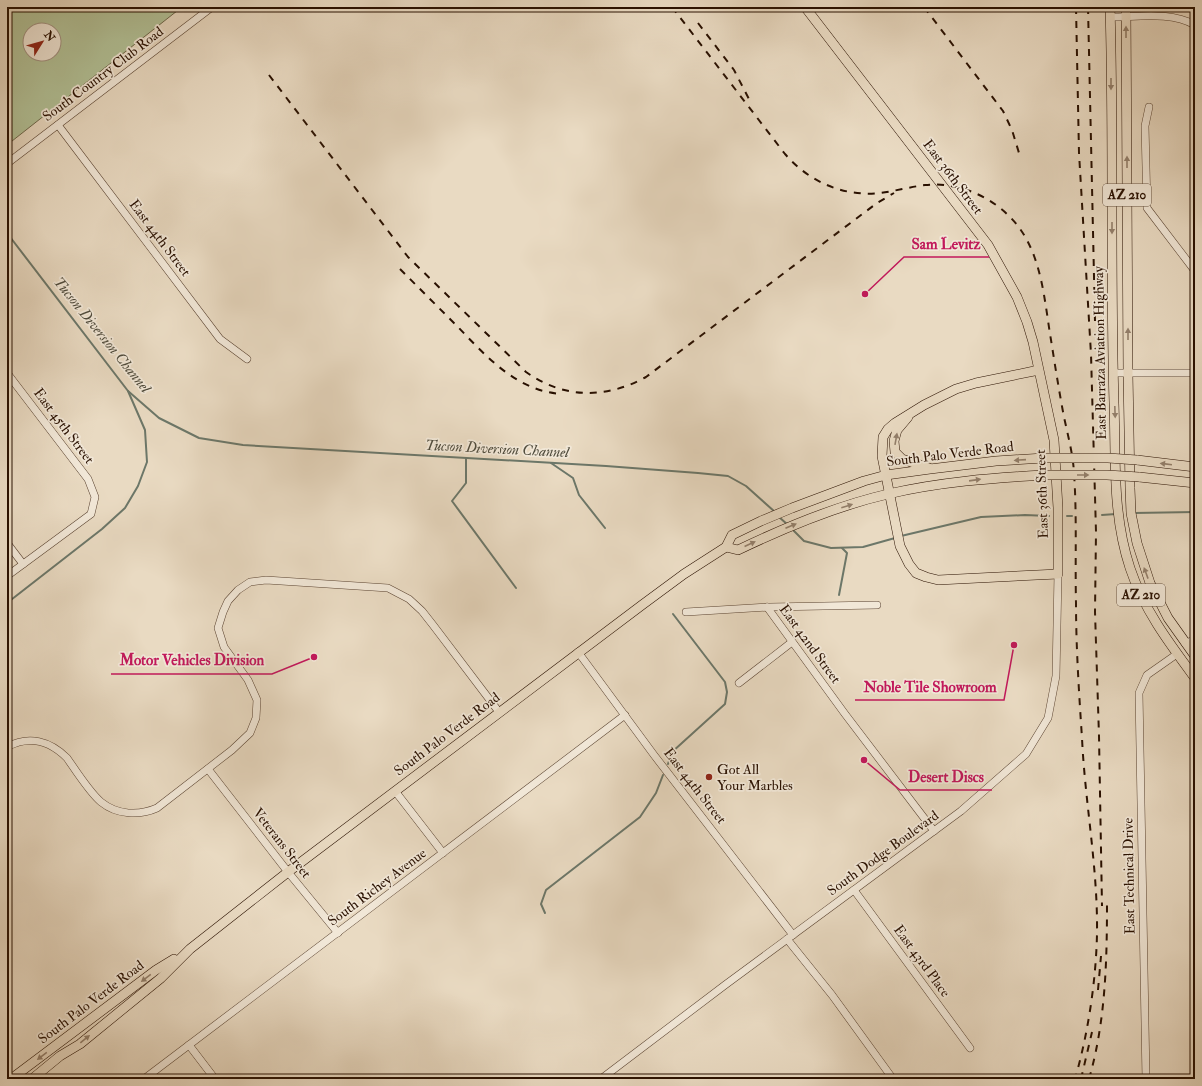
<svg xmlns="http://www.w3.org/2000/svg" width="1202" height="1086" viewBox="0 0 1202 1086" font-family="'IM FELL Double Pica',serif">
	<rect width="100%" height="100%" fill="#e9dac2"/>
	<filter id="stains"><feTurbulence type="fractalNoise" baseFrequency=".005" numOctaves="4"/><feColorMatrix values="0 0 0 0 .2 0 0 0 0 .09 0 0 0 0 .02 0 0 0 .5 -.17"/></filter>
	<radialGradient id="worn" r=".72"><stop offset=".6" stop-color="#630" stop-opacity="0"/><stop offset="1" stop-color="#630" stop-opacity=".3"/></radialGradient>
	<path fill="#b2c197" stroke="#6e684c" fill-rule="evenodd" d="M7,7H182L7,145ZM30,30H54V54H30Z"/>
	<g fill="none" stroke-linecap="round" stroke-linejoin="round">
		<g stroke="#6c7769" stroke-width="2">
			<path d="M7,233L128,391L159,418L199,438L243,445L606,466L698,473L728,476L746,486L775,512"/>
			<path d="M466,458V483L452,501L516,588"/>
			<path d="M551,463L573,478L579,495L605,528"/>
			<path d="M1134,513L1195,512"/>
			<path d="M1102,515L1116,514"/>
			<path d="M1067,516H1072"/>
			<path d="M779,517L788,525"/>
			<path d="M792,529L804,541L831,548L863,547L895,538"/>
			<path d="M901,536L981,517L1025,515L1049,516"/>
			<path d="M839,595L847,553L842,548"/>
			<path d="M7,603L102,529L125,508L138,486L147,462L145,430L128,391"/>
			<path d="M668,764L672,752L725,704L727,692L725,682L673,614"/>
			<path d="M545,913L541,904L546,890L640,817L656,793L663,775"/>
		</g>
		<g stroke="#594230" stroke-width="8">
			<g id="minor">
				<path d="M1111,17C1137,17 1171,11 1195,25"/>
				<path d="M1149,107L1145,126L1147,208L1195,271"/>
				<path d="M58,125L220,339L247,359"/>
				<path d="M7,165L9,162L212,7"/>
				<path d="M7,373L88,479L95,497L91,514L7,576"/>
				<path d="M1113,373H1195"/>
				<path d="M7,543L23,564"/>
				<path d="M767,607L845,714L934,831"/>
				<path d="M686,612L770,607L877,605"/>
				<path d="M1185,643L1195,640"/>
				<path d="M578,652L654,755L793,935"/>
				<path d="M739,683L792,642"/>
				<path d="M7,747C29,735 50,741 67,758C76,771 90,793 101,802C117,815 139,816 157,808L232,750L250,733L256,718L257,700L248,680L224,647L218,628L223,612L228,601L238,590L250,582L266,580L388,588L409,599L422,611L433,625L499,712"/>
				<path d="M208,769L288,872L338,933"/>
				<path d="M395,791L443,853"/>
				<path d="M854,890L970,1048"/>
				<path d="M787,939L832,995L893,1079"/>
				<path d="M189,1045L215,1079"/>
				<path d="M144,1079L625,715"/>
				<path d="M601,1079L725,985L961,811L1026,754L1048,718L1056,676L1058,574"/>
				<path d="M1146,1079L1139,693L1147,675L1177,654"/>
			</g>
		</g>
		<g stroke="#291000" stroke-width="10">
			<g id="major">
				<path d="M805,7L988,245L1017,297L1027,322L1033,342L1054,440L1058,508V574L938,580L926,577L916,573L909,564L900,546L882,456L883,437L888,429L895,423L924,405L956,389L976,383L1039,370"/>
				<path d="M1110,7C1114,139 1110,271 1114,403C1116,458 1112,514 1130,568C1144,610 1169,643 1195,678"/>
				<path d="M1126,7L1128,373L1130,488L1131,513L1137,543L1150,583L1168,618L1195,656"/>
				<path d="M908,417L897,430L894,441L895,452L902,459L929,468"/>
				<path d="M1137,460L1195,467"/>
				<path d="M1139,477L1195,483"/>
				<path d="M726,547L738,550C786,527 836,506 888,494C939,482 992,478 1044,475"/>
				<path d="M11,1079L156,970L174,959"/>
				<path d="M32,1079L60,1056L80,1044L161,978L190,949L288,872L642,605L684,574L726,547L732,535L761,521L792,508L864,481L886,475L930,469L996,461L1044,458"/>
			</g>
		</g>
		<use href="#minor" stroke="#f1e7d7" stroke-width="7"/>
		<use href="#major" stroke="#e9dac2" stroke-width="9"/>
		<g stroke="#291000" stroke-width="2" stroke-dasharray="7 7" stroke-linecap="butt">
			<path d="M672,7L785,154C809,182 844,197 880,193C895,191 910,187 925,185C957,182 989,195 1011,218C1042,250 1044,299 1051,340C1055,365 1059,391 1064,417C1068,436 1073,454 1074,473C1077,516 1075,559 1076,603C1076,647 1079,693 1082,738C1085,803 1098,868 1097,934C1096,981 1088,1034 1075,1079"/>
			<path d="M924,7L1003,111L1012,130L1019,153"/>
			<path d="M1076,7L1079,153L1091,354L1096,532L1095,612L1099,736L1102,906"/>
			<path d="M1088,7L1095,321"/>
			<path d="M698,23L734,70L751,103"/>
			<path d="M269,75L408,257L526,372C564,399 606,399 646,377L877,203L894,193"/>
			<path d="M400,269C419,288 438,307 457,326C486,356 517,392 563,394"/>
			<path d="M1098,990L1101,956"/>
			<path d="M1081,1079L1092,1032"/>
			<path d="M1089,1079C1106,1020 1107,959 1107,899"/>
		</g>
		<g stroke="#291000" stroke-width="10" stroke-linecap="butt">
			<g id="major-bridge">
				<path d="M1044,458H1108L1137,460"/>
				<path d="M1044,475H1107L1139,477"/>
			</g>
		</g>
		<use href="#major-bridge" stroke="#e9dac2" stroke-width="9"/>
	</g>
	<defs><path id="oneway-solid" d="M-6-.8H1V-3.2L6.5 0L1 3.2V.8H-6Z"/></defs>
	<g fill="#937f6b">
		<use href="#oneway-solid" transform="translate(1126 32) rotate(-90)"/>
		<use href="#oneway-solid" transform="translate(1111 84) rotate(90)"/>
		<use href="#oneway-solid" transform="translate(1127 162) rotate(-90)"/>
		<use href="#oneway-solid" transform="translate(1112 228) rotate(90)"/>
		<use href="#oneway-solid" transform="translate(1128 334) rotate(-90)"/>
		<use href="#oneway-solid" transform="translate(1115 412) rotate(88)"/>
		<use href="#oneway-solid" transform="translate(896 439) rotate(-80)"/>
		<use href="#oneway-solid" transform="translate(1020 460) rotate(176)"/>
		<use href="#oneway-solid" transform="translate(1166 464) rotate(-173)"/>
		<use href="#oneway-solid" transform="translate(1083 475)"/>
		<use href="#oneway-solid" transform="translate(975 480) rotate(-8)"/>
		<use href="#oneway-solid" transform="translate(847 506) rotate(-18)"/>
		<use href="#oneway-solid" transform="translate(791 526) rotate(-23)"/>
		<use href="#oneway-solid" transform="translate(750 544) rotate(-25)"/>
		<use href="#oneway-solid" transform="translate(1146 573) rotate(-110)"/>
		<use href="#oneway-solid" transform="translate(146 978) rotate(143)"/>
		<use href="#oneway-solid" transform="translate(85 1039) rotate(-39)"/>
		<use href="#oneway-solid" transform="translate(42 1056) rotate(143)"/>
	</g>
	<circle fill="#8f2418" stroke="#f1e7d7" stroke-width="1.5" cx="709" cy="777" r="4"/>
	<g text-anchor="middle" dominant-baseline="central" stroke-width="3.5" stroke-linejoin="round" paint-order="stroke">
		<g fill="#f1e7d7" stroke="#655040" stroke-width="1">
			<rect x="1103" y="184" width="48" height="22" rx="3"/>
			<rect x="1117" y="584" width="48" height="22" rx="3"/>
		</g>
		<g font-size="13" font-weight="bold" fill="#291000">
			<text x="1127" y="195">AZ 210</text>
			<text x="1141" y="595">AZ 210</text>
		</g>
		<g font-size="14" fill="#291000" stroke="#f1e7d7">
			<text transform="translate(103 74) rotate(-37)">South Country Club Road</text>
			<text transform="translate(953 177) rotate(53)">East 36th Street</text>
			<text transform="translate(160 238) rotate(53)">East 44th Street</text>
			<text transform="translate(1100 353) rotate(-91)">East Barraza Aviation Highway</text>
			<text transform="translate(64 426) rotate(53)">East 45th Street</text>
			<text transform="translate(950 454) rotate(-7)">South Palo Verde Road</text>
			<text transform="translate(1042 494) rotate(-92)">East 36th Street</text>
			<text transform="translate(810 644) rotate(54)">East 42nd Street</text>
			<text transform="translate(447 734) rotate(-37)">South Palo Verde Road</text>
			<text transform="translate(695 786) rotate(52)">East 44th Street</text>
			<text transform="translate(282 843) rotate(52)">Veterans Street</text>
			<text transform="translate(883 853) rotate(-36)">South Dodge Boulevard</text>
			<text transform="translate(1129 876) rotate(-91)">East Technical Drive</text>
			<text transform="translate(377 887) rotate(-37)">South Richey Avenue</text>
			<text transform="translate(922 961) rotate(54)">East 43rd Place</text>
			<text transform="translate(91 1002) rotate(-37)">South Palo Verde Road</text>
		</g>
		<g font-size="14" fill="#291000" stroke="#f1e7d7" text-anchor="start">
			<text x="717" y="769">Got All<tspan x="717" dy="16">Your Marbles</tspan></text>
		</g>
		<g font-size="15" font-style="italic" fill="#504c3d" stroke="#f1e7d7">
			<text transform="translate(102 335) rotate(51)">Tucson Diversion Channel</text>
			<text transform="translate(497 449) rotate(3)">Tucson Diversion Channel</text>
		</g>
	</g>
	<path fill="none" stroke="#c2185b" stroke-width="1.5" d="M865 294L904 257H989M314 657L272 674H111M1014 645L1004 700H855M864 760L900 790H992"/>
	<g fill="#c2185b" stroke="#f1e7d7" stroke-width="1.5">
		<circle cx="865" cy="294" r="4"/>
		<circle cx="314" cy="657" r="4"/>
		<circle cx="1014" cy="645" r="4"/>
		<circle cx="864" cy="760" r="4"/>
	</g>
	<g font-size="15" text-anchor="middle" font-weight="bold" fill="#c2185b" stroke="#f1e7d7" stroke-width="3.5" stroke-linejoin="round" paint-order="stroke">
		<text x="946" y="249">Sam Levitz</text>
		<text x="192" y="665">Motor Vehicles Division</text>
		<text x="930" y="692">Noble Tile Showroom</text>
		<text x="946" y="782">Desert Discs</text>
	</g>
	<rect width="1202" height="1086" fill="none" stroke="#e9dac2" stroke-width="24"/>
	<rect x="8" y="8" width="1186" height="1070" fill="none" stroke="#291000" stroke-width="2"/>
	<rect x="12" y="12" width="1178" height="1062" fill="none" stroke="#291000"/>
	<g transform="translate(42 42) rotate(53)"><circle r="19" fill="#f1e7d7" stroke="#a19181"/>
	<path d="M0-3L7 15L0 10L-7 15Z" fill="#8f2418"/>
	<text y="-6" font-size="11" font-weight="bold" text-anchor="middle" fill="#291000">N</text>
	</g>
	<rect width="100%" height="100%" filter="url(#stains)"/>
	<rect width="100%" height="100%" fill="url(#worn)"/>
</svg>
